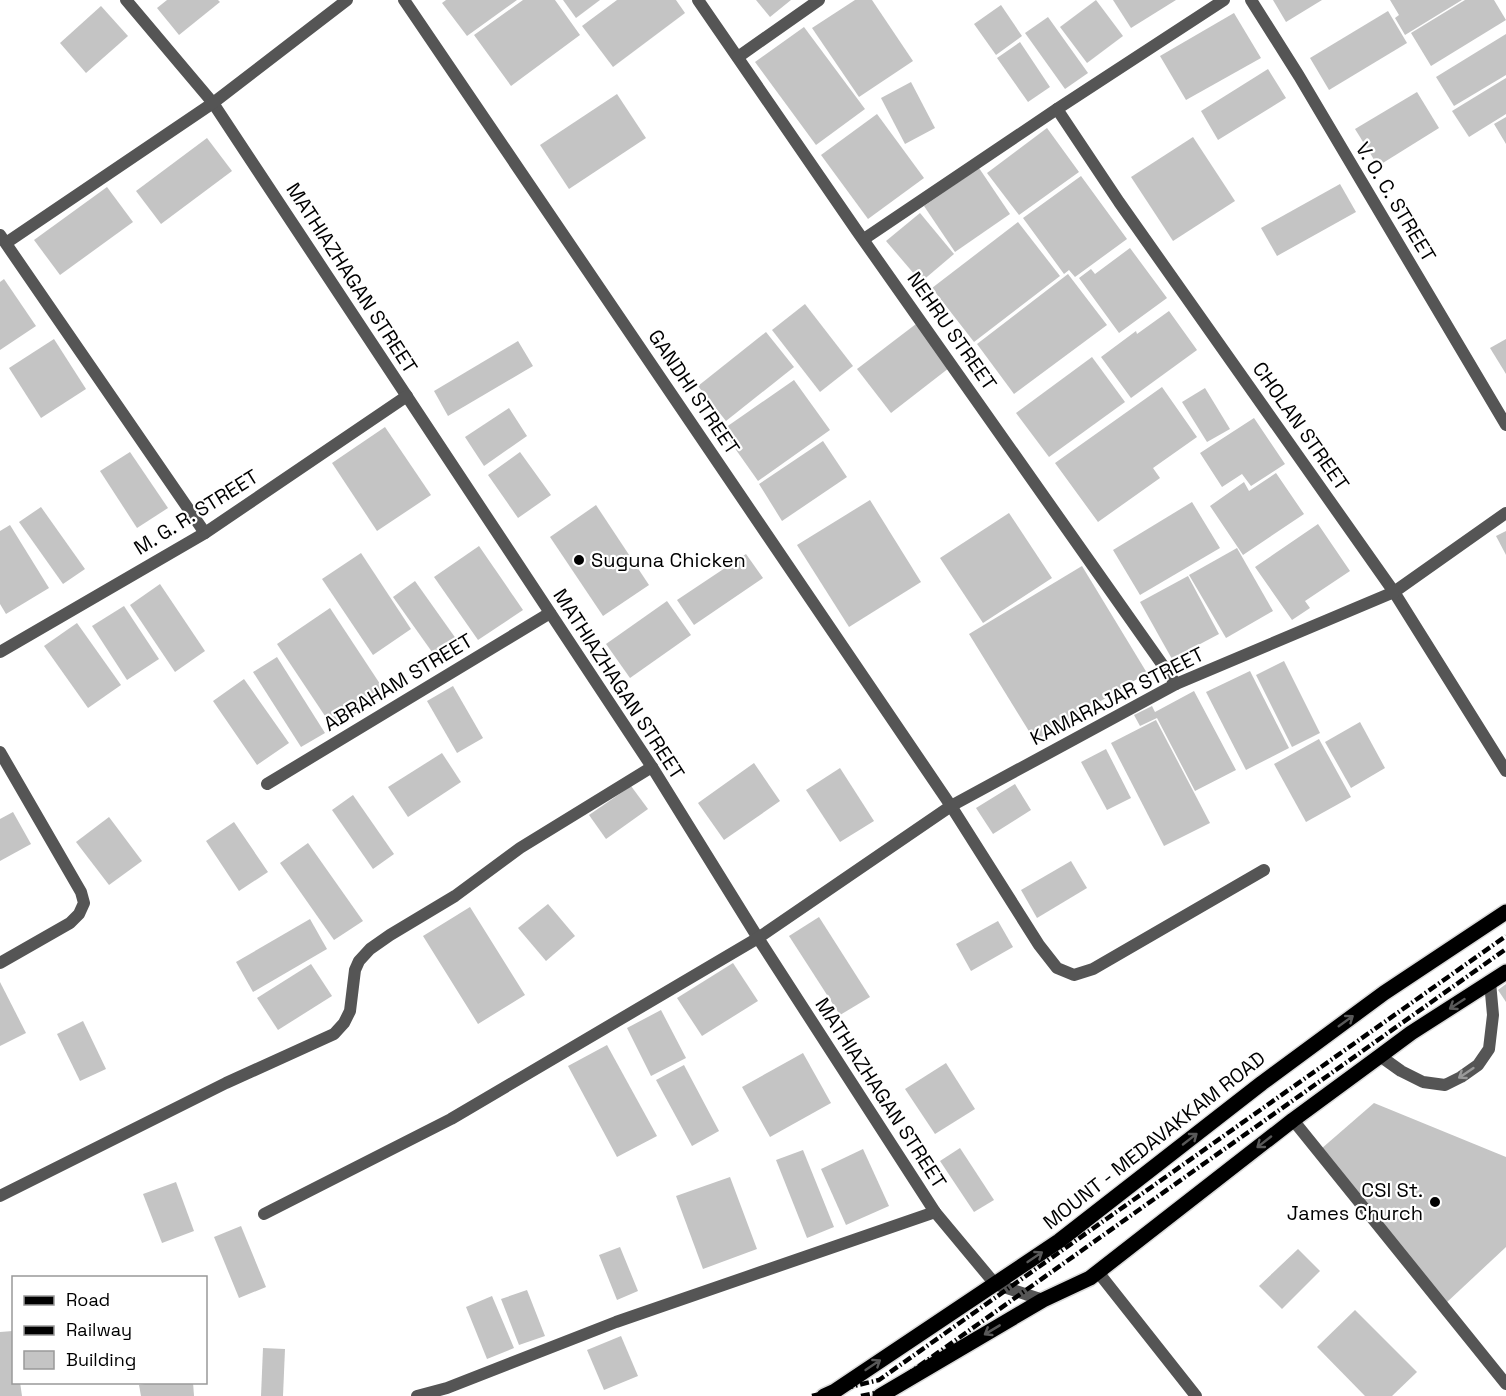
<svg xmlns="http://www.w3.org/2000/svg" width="1506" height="1396" viewBox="0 0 1506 1396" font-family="'Space Grotesk',sans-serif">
	<rect width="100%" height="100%" fill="#fff"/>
	<g fill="#c4c4c4">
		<path d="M167,0H218L220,2L179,35L157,8Z"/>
		<path d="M446,0H517L467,36L442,3Z"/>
		<path d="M523,0H555L580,35L511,86L474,35Z"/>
		<path d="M563,0H600L576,18Z"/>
		<path d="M617,0H676L685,13L613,67L582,26Z"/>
		<path d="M756,0H791L770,17Z"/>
		<path d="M855,0H872L913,61L859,97L812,28Z"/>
		<path d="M1096,0L1123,36L1087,63L1060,27Z"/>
		<path d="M1113,0H1176L1131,28Z"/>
		<path d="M1273,0H1322L1286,22Z"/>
		<path d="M1390,0H1462L1405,35L1395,18L1399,15Z"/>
		<path d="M1465,0H1494L1506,20L1431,66L1411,33Z"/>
		<path d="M1001,5L1022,36L996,55L974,24Z"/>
		<path d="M101,6L128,36L86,73L60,43Z"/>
		<path d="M1388,11L1407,43L1329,90L1310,58Z"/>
		<path d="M1234,13L1261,58L1186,100L1160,56Z"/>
		<path d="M1048,17L1088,73L1065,89L1025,33Z"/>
		<path d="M804,27L865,109L816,145L755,62Z"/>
		<path d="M1506,34V75L1454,106L1436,77Z"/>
		<path d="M1020,42L1050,87L1028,102L997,58Z"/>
		<path d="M1268,69L1286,98L1218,140L1201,111Z"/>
		<path d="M1506,78V114L1469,137L1452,111Z"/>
		<path d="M911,82L935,128L905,144L881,98Z"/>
		<path d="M1417,92L1439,128L1378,166L1355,129Z"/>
		<path d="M617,94L646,138L569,189L540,145Z"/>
		<path d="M877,114L924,178L868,219L821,155Z"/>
		<path d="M1506,117V144L1494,124Z"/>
		<path d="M1047,128L1079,172L1019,215L987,173Z"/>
		<path d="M1193,137L1235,201L1173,241L1131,177Z"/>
		<path d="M207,138L232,171L161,224L136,191Z"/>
		<path d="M979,168L1010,214L955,252L924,206Z"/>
		<path d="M1081,176L1127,239L1075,277L1069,270L1064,274L1023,218Z"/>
		<path d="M1340,184L1356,212L1277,256L1261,228Z"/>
		<path d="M107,187L133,222L60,275L34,240Z"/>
		<path d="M920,213L954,254L921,282L886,241Z"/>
		<path d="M1018,222L1060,276L974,342L932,288Z"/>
		<path d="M1130,248L1167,298L1119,333L1079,278L1091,269L1095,274Z"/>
		<path d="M1068,274L1107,325L1014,394L977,344Z"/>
		<path d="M4,279L36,326L0,350V282Z"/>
		<path d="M805,304L853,366L820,392L772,330Z"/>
		<path d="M1169,311L1197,350L1131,398L1101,357L1136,331L1137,334Z"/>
		<path d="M916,324L949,368L891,413L857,369Z"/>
		<path d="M766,332L794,367L726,421L698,386Z"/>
		<path d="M54,339L86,389L41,418L9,368Z"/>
		<path d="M1506,339V374L1490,348Z"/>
		<path d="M518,341L533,366L448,416L434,391Z"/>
		<path d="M1092,357L1125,402L1049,457L1016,413Z"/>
		<path d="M794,380L830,430L758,481L722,430Z"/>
		<path d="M1162,387L1197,437L1153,468L1160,478L1098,522L1055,463Z"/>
		<path d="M1205,388L1230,429L1207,442L1182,402Z"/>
		<path d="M509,408L527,436L484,466L465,437Z"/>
		<path d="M1254,418L1285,464L1251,486L1242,474L1222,487L1200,453Z"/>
		<path d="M385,427L431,495L377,531L332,463Z"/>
		<path d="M823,441L847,477L782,521L759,484Z"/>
		<path d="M130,452L168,508L137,528L100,471Z"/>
		<path d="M520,452L551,495L518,518L488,475Z"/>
		<path d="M1276,473L1304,514L1243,555L1210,506L1244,482L1249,491Z"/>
		<path d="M870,500L921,582L849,627L797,545Z"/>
		<path d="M1192,502L1220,548L1140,595L1113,550Z"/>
		<path d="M596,505L649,585L603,616L550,537Z"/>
		<path d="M41,507L85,569L63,584L19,522Z"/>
		<path d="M1009,513L1052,578L983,623L940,558Z"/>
		<path d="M1318,524L1350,571L1305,601L1310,608L1292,620L1255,567Z"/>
		<path d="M10,525L49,588L6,614L0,604V531Z"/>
		<path d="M1506,531V555L1496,536Z"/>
		<path d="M479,546L523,610L478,640L434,577Z"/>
		<path d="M1237,548L1273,611L1226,638L1189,575Z"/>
		<path d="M361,553L411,629L373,655L322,579Z"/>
		<path d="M746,554L763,578L694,625L677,600Z"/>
		<path d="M1082,566L1147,673L1035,741L969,634Z"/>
		<path d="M1188,576L1219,634L1172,659L1140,602Z"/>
		<path d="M415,581L459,643L437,659L393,597Z"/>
		<path d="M160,584L205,651L175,672L130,605Z"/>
		<path d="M667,601L691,635L630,678L606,644Z"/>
		<path d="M124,606L159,659L127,680L92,626Z"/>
		<path d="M330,608L386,693L333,728L277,644Z"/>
		<path d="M77,623L121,685L88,708L44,646Z"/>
		<path d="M277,657L325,733L301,747L253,672Z"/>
		<path d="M1284,661L1320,733L1292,747L1256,675Z"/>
		<path d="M1250,671L1289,748L1246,770L1206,692Z"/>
		<path d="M244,679L289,743L257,765L213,701Z"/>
		<path d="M453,686L483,738L457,753L427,701Z"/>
		<path d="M1194,691L1236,770L1195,791L1157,718L1140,726L1134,715L1152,706L1155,712Z"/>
		<path d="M1156,720L1210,823L1164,846L1111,743Z"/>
		<path d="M1360,722L1385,768L1351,788L1325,742Z"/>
		<path d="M1319,739L1351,797L1306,822L1274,764Z"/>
		<path d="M1106,749L1131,798L1107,810L1081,762Z"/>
		<path d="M442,753L461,782L408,817L388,787Z"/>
		<path d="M754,763L780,801L724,840L698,803Z"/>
		<path d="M840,768L874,821L840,842L806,790Z"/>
		<path d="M1015,784L1031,810L993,834L976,808Z"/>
		<path d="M631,786L648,809L606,839L589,815Z"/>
		<path d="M353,795L394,854L373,869L332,810Z"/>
		<path d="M13,812L31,844L0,861V819Z"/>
		<path d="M109,817L142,861L109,885L76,842Z"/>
		<path d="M234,822L268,872L239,891L206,841Z"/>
		<path d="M308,843L363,921L334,940L280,863Z"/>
		<path d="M1071,861L1087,888L1037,918L1021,890Z"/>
		<path d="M548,904L575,936L546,961L518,928Z"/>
		<path d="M470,907L525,995L478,1024L423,936Z"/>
		<path d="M819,917L870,997L840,1015L789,936Z"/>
		<path d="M310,919L327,949L253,992L236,962Z"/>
		<path d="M998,921L1013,947L971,971L956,944Z"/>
		<path d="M733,963L758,1001L702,1036L677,998Z"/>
		<path d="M311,964L332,996L278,1030L257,998Z"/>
		<path d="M0,982L26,1033L0,1046Z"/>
		<path d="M1506,984V1002L1498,990Z"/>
		<path d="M661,1010L686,1058L651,1076L627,1028Z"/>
		<path d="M83,1021L106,1069L80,1081L57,1034Z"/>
		<path d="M607,1045L657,1136L617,1157L568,1066Z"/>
		<path d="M803,1053L831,1103L770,1137L742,1087Z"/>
		<path d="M946,1063L975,1109L935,1134L905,1089Z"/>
		<path d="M684,1065L719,1131L692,1146L656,1080Z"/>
		<path d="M1374,1103L1506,1157V1247L1446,1303L1321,1149Z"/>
		<path d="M960,1148L994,1200L974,1212L940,1161Z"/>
		<path d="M863,1149L889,1206L846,1225L821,1169Z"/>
		<path d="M803,1150L834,1227L807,1238L776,1160Z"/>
		<path d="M730,1177L757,1249L703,1269L676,1196Z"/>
		<path d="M176,1182L194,1231L162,1243L143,1194Z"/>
		<path d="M241,1226L266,1287L239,1298L214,1237Z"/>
		<path d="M620,1247L638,1291L617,1300L599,1255Z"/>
		<path d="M1298,1249L1320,1271L1282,1309L1259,1286Z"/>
		<path d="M527,1290L545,1336L519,1345L501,1299Z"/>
		<path d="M492,1296L514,1348L487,1359L466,1307Z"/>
		<path d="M1355,1310L1417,1372L1392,1396H1365L1317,1347Z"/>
		<path d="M13,1331L14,1382H20L22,1396H0V1332Z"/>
		<path d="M621,1336L638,1376L604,1390L587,1350Z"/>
		<path d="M263,1348L285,1349L283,1396H261Z"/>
		<path d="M157,1382H193L194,1396H141L139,1385Z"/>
	</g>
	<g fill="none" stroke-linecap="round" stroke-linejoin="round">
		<g stroke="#dbdbdb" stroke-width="18">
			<g id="primary">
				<path d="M824,1396L835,1391L1059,1241L1262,1083L1384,993L1506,912"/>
				<path d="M880,1396L1043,1300L1090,1278L1293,1120L1380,1056L1411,1033L1506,972"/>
			</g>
		</g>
		<path stroke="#555" stroke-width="12" d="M1380,1056L1401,1071L1423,1082L1445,1085L1461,1077L1478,1065L1489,1049L1493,1015L1490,982"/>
		<g stroke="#555" stroke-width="12">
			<path d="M126,0L213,103L652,767L758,938L935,1212L995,1284L1043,1300"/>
			<path d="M404,0L951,806L1039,945L1057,968L1074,975L1093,969L1264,870"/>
			<path d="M698,0L857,231L1176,684"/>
			<path d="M1251,0L1299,76L1506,425"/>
			<path d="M738,57L819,0"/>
			<path d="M1057,109L1119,202L1394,592L1506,771"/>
			<path d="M0,235L205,533"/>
			<path d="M864,239L1057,109L1224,0"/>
			<path d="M6,243L213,103L347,0"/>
			<path d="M0,652L205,533L407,396"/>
			<path d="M0,752L81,892L84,903L79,914L70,923L0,963"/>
			<path d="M267,784L550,613"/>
			<path d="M1293,1120L1506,1384"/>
			<path d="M0,1196L226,1083L334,1034L344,1023L350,1011L355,970L359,961L370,949L390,935L455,896L520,848L652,767"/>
			<path d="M264,1214L451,1119L758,938L951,806L1176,684L1394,592L1506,513"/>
			<path d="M1098,1272L1196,1396"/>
			<path d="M417,1396L447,1388L616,1322L935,1212"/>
		</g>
		<use href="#primary" stroke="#000" stroke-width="15"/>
		<g stroke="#000" stroke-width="4.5" stroke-dasharray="9 3 1.5 3" stroke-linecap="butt">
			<path d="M812,1396L879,1380L1506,936"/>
			<path d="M861,1396L884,1391L1506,949"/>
		</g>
	</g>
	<defs><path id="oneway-shaft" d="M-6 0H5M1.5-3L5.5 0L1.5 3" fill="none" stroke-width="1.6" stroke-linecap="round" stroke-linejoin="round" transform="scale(1.5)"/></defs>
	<g stroke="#595959">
		<use href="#oneway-shaft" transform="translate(1457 1004) rotate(147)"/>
		<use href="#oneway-shaft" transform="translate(1346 1021) rotate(-36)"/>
		<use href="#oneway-shaft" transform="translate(1190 1139) rotate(-38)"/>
		<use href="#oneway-shaft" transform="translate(1264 1142) rotate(142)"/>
		<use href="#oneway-shaft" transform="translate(1035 1257) rotate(-34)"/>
		<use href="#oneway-shaft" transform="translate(992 1330) rotate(149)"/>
		<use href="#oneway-shaft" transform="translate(873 1365) rotate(-34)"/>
	</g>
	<use stroke="#999" href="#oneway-shaft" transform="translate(1466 1073) rotate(146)"/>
	<g fill="#000" stroke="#fff" stroke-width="2">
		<circle cx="579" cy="560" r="6"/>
		<circle cx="1435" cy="1202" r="6"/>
	</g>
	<g text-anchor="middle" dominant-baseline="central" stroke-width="4.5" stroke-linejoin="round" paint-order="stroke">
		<g font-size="20" fill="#000" stroke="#fff">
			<text transform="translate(1396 202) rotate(59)">V. O. C. STREET</text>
			<text transform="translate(352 278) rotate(57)">MATHIAZHAGAN STREET</text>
			<text transform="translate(952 331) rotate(55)">NEHRU STREET</text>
			<text transform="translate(694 392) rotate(56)">GANDHI STREET</text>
			<text transform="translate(1301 426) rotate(55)">CHOLAN STREET</text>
			<text transform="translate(196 512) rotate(-32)">M. G. R. STREET</text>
			<text transform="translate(398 682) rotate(-31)">ABRAHAM STREET</text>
			<text transform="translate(619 684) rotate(57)">MATHIAZHAGAN STREET</text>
			<text transform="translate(1117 696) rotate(-27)">KAMARAJAR STREET</text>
			<text transform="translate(881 1093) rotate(57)">MATHIAZHAGAN STREET</text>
			<text transform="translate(1154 1140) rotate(-38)">MOUNT - MEDAVAKKAM ROAD</text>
		</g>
		<g font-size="20" fill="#000" stroke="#fff" text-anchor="start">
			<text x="591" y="560">Suguna Chicken</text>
			<text x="1423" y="1190" text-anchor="end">CSI St.<tspan x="1423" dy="23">James Church</tspan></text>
		</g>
	</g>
	<rect x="12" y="1276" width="195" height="108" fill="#ffffff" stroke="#999999" stroke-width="1.5"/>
	<rect x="24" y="1296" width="30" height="9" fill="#000000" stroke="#999999" stroke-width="1.5"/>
	<text x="66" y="1306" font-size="18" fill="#000000">Road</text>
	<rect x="24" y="1326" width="30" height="9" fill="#000000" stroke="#999999" stroke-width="1.5"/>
	<text x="66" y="1336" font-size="18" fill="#000000">Railway</text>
	<rect x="24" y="1351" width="30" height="18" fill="#c4c4c4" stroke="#999999" stroke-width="1.5"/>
	<text x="66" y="1366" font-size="18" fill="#000000">Building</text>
</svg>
